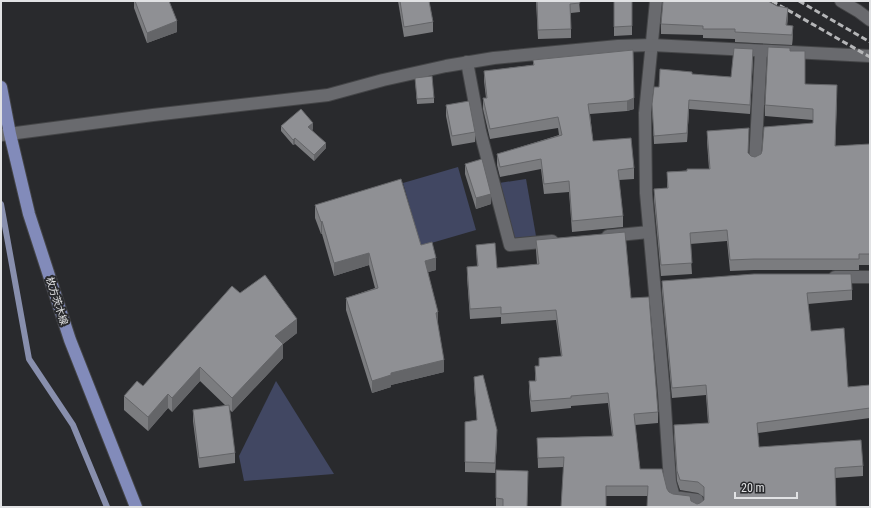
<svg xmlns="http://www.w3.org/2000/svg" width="871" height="508" viewBox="0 0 871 508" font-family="'Roboto Condensed','Noto Sans JP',sans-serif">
	<rect width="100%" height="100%" fill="#292a2d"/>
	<g fill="#414762">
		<path d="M458,167L476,230L421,246L403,183Z"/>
		<path d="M526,179L536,236L514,239L499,183Z"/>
		<path d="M276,381L334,474L244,481L239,456Z"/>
	</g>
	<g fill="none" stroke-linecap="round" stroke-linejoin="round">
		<path stroke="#888fad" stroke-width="6" d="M1,204L29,359L73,425L107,507"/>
		<g stroke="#444547" stroke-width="14">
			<g id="minor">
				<path d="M656,1L645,113L646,193L664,393L670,482L674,497L697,500V507"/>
				<path d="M841,1L858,11L870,20"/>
				<path d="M467,62L480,131L510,245L552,241"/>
				<path d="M1,135L153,115L328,95L383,80L446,66L494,58L618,46L652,45L870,56"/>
				<path d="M755,161L761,51"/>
				<path d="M608,236L649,232"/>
				<path d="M835,277H870"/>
			</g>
		</g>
		<g stroke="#444547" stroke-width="14">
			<path id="major" d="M1,87L10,134L29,214L70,340L136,507"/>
		</g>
		<use href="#minor" stroke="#696a6e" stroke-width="12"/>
		<use href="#major" stroke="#828bba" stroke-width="12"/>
		<g stroke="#b5b6b8" stroke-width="3" stroke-dasharray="6 3" stroke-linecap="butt">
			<path d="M772,1L870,57"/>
			<path d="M799,1L870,42"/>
		</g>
	</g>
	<g fill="#7b7c7f">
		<path d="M134,1H169L177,32L147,43L134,8Z"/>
		<path d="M398,1H429L433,22V32L404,37Z"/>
		<path d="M536,1H579L580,12L571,13V38L538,39Z"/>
		<path d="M614,1H632V35L614,36Z"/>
		<path d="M788,17L787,25L793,35L792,45L735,42V39L703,38V35L661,34V24Z"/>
		<path d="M633,50L634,109L627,111L590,114L593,141L634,168V179L619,180L623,216V227L572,232L569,192L544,194L541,169L500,177L497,165V154L559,135L558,128L490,139L483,109V98H486L484,81V71L533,65V60Z"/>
		<path d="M790,51L805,84L837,96L835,146L870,144V265H859V270H754L730,271L727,241L690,244L692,274L661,276L654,200V189L667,188V172L709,169L707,142V131L748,153L751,156L755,157L813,123V120L765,116V105Z"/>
		<path d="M753,58L750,114L689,109L687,142L654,144L652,104L659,87L692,74L731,77Z"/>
		<path d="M415,78L434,98V103L417,104Z"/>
		<path d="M446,105L475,132V142L452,146L446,116Z"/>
		<path d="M281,126L313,129L312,130L326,148L314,161L295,144L293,145L281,131Z"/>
		<path d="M465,164L491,204L476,209L465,174Z"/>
		<path d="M315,205L421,245L436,270L428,272L438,325L444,372L391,385V387L372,393L346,310V298L375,288L369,265L334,276L322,234H321L315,218Z"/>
		<path d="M536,240L631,298L658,412V423L635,425L640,469L667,489L669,492L691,501L697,504L700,503L704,500V497L698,493L680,490L677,481L674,436V425L708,423L706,395L672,398L662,291V281L852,290V300L808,304L811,331L848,387L870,385V418L758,433L759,447L863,466V476L835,478L836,507H647L648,496H606L564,467L538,468L537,438L612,436L608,403L571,406V408L531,412L529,392V381H535V366H539V358L561,356L556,320L501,324V317L470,319L467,277V267L477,266L476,245L497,268L537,264L536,250Z"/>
		<path d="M240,293L297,333L283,344V358L232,412L229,409L235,453V463L199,468L193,421V410L226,406L200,381L172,412L168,408L148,431L124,410V396L143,386Z"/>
		<path d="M474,377L497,440L495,473L465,472V422L477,420L474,387Z"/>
		<path d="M496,470L527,507H539H496Z"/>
	</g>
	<g fill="#646568">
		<path d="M788,8V17L786,34V25Z"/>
		<path d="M177,21V32L147,43V33Z"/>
		<path d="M793,26V35L792,45V35Z"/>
		<path d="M753,49V58L750,114V105Z"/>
		<path d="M837,85V96L835,157V146Z"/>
		<path d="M634,98V109L627,111V101Z"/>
		<path d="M689,100V109L687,142V133Z"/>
		<path d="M313,123V129L308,133V127Z"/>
		<path d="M295,138V144L293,145V140Z"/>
		<path d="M326,143V148L314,161V155Z"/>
		<path d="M491,194V204L476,209V198Z"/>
		<path d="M322,221V234H321V222Z"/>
		<path d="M369,253V265L334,276V263Z"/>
		<path d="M436,258V270L425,273V261Z"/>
		<path d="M438,312V325L436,313Z"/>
		<path d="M297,319V333L275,350V336Z"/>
		<path d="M283,344V358L232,412V398Z"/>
		<path d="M444,360V372L391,385V387L372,393V381L391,373Z"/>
		<path d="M200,367V381L172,412V398Z"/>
		<path d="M168,394V408L148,431V417Z"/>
		<path d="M497,430V440L495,473V463Z"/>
	</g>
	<g fill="#8f9094" stroke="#646568">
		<path d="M135,1H169L177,21L147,33Z"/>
		<path d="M400,1H429L433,22L404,27Z"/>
		<path d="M537,1H579L580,3L570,4L571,29L538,30Z"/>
		<path d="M614,1H632V26L614,27Z"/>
		<path d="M663,1H768L777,6L788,8L786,25L793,26L792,35L735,32V29H703V26L661,24Z"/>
		<path d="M768,47L790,48V51H805V84L837,85L835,146L870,144V254H859V259H754L730,260L727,230L690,233L692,263L661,265L654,189L668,188L667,172L687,171V169H710L707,131L749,128L748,153L751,156L755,157L761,154L762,151L764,127L813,123V109L765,105Z"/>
		<path d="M734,48L753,49L750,105L689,100L687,133L654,136L652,104L654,87H659L660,69L692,72V74L731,77Z"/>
		<path d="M633,50L634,98L627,101L588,104L593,141L631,138L634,168L618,170L623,216L572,221L569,181L544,184L541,159L500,167L497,154L562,135L558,117L490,129L483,98H487L484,71L534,65L533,60Z"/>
		<path d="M432,76L434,98L417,99L415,78Z"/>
		<path d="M469,101L475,132L452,136L446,105Z"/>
		<path d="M301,109L313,123L308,127L326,143L314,155L295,138L293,140L281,126Z"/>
		<path d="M482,159L491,194L476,198L465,164Z"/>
		<path d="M401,179L421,245L432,242L436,258L425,261L438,312L436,313L444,360L391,373V375L372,381L346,298L378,288L369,253L334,263L322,221L321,222L315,205Z"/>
		<path d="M625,232L631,298L649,297L658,412L634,414L640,469H662L667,489L669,492L673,494L690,496L691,501L697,504L700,503L704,500V487L698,482L680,480L677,471L674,425L709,423L706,385L672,388L662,281L754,274H851L852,290L807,293L811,331L844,328L848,387L870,385V408L757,423L759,447L861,440L863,466L835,468L836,507H647L648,486H606V507H561L564,457L538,458L537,438L613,436L608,393L571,396V398L531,401L529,381H536L535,366H539V358L562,356L556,310L501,314V307L470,309L467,267L478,266L476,245L495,243L497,268L539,264L536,240Z"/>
		<path d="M265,275L297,319L275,336L283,344L232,398L200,367L172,398L168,394L148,417L124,396L137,381L143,386L232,286L240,293Z"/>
		<path d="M483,375L497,430L495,463L465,462V422L477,420L474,377Z"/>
		<path d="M229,405L235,453L199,458L193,410Z"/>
		<path d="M496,470L528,471L527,507H539H503V499L496,498Z"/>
	</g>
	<g text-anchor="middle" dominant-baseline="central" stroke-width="4" stroke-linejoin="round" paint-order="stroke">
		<g font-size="10" fill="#e1e2e4" stroke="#292a2d">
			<text transform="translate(57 301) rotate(72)">枚方茨木線</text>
		</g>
	</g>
	<rect width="871" height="508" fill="none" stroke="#e1e2e4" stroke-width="4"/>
	<path d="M735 492v6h62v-6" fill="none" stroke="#e1e2e4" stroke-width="2"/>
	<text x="741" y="492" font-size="12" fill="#e1e2e4" stroke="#292a2d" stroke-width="3" paint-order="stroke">20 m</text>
</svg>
